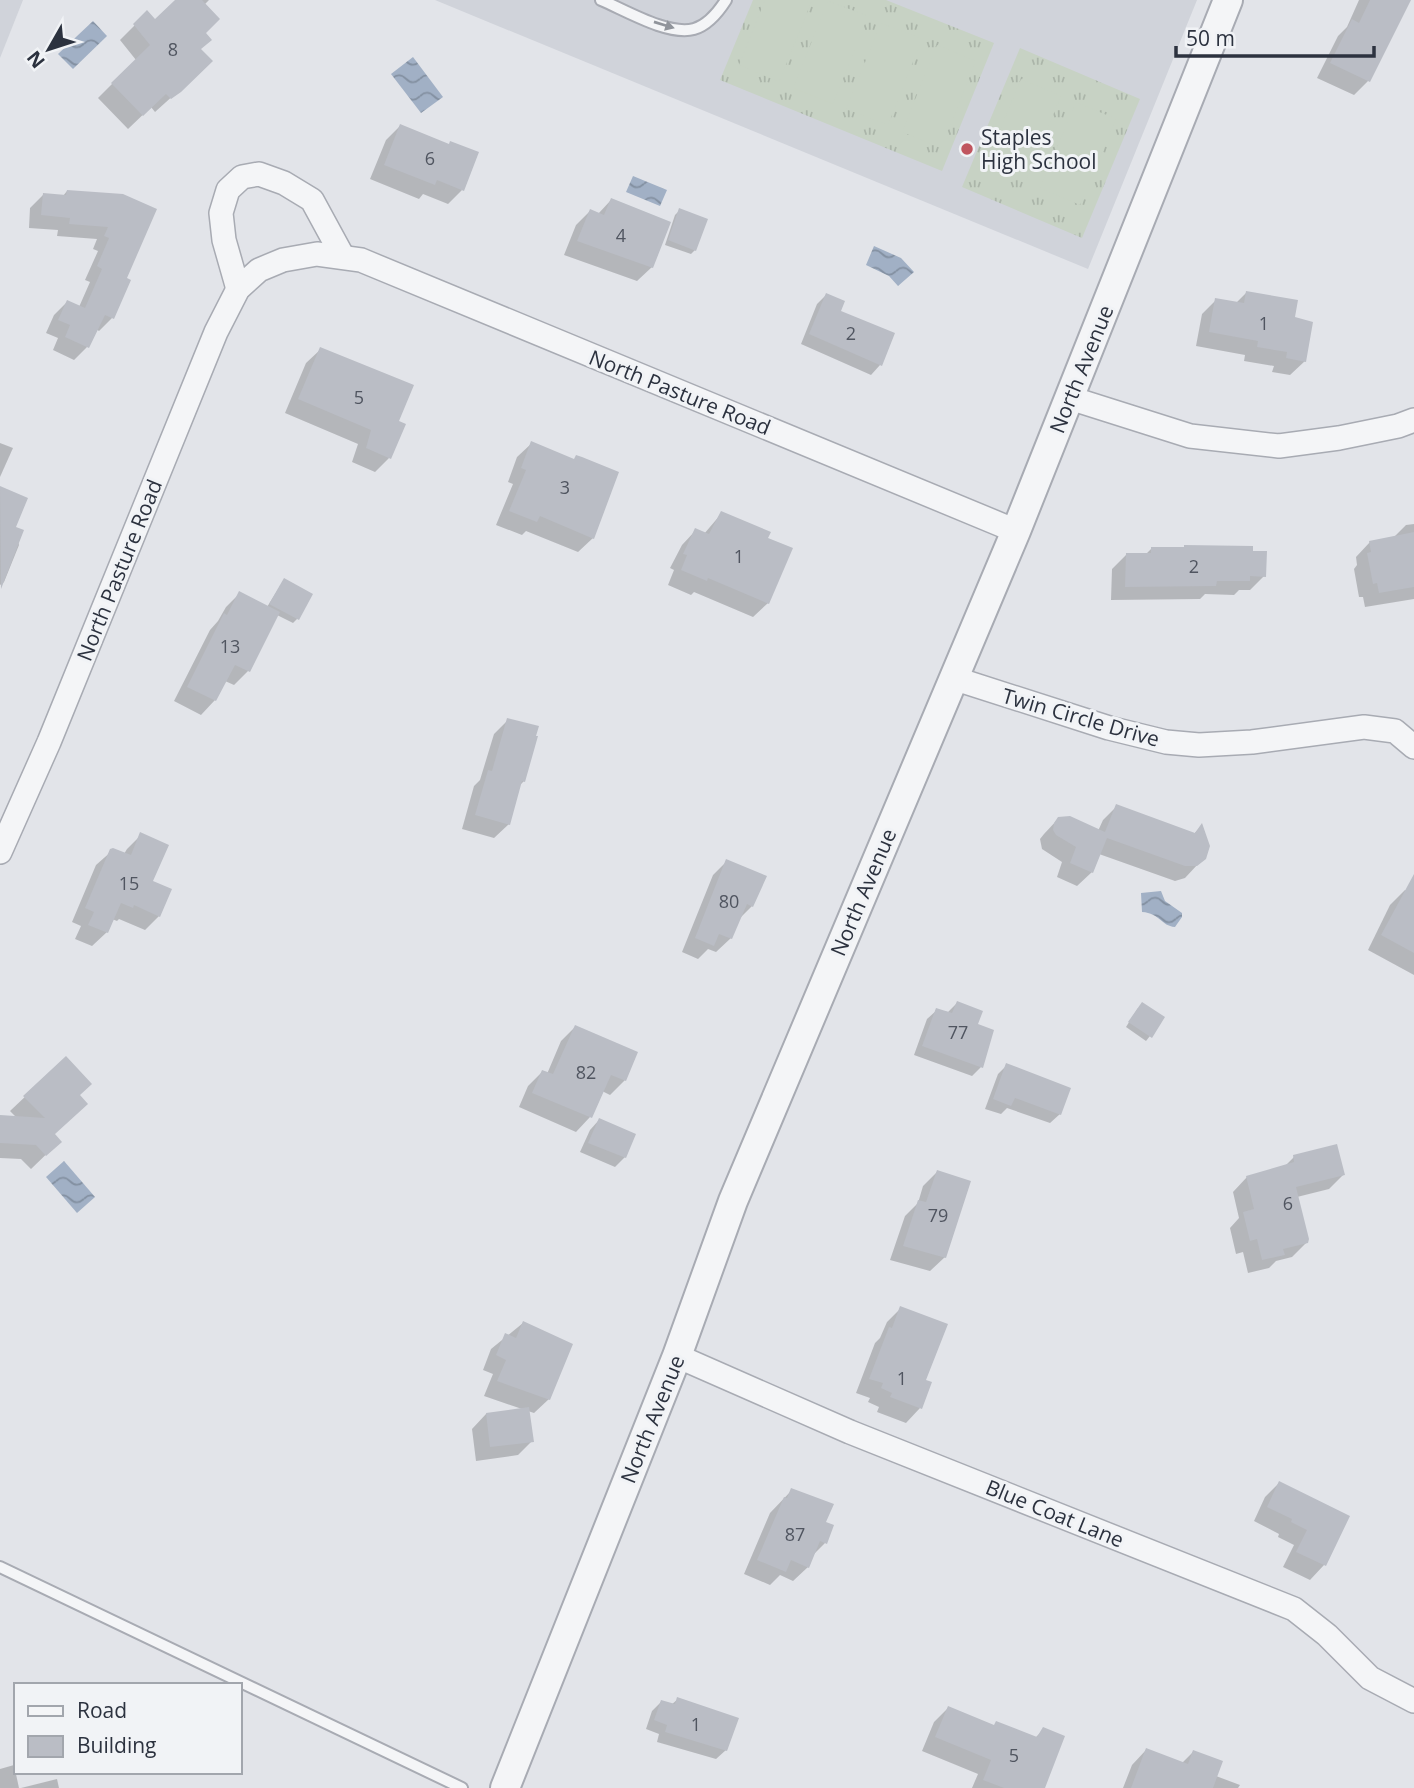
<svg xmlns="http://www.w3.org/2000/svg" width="1414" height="1788" viewBox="0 0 1414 1788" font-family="'Open Sans',sans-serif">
	<defs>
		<pattern id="grass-tufts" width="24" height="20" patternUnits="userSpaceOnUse" patternTransform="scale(1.75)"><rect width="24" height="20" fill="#c7d2c4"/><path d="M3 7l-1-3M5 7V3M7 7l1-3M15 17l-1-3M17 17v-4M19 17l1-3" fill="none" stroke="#abb5a9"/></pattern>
		<pattern id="water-waves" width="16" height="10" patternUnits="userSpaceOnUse" patternTransform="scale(1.75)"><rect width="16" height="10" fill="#a1b0c5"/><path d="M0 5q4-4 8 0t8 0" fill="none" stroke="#8390a1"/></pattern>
	</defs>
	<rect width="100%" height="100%" fill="#e2e4e9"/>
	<g fill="#d0d3da">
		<path d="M0,0H23L0,58Z"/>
		<path d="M435,0H1197L1088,269Z"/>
	</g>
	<g fill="url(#grass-tufts)">
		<path d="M753,0H886L994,43L942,171L720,80Z"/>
		<path d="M1020,48L1140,99L1082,238L962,187Z"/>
	</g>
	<g fill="#c7d2c4">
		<path d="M765,0H812L779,82L739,65Z"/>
		<path d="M828,1L868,16L833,104L793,88Z"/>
		<path d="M881,23L922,39L888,125L846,109Z"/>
		<path d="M937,45L976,61L941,148L902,132Z"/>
		<path d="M1021,79L1061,96L1025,183L985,166Z"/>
		<path d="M1076,102L1116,119L1080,205L1040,188Z"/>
	</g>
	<g fill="url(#water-waves)">
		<path d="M93,21L107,36L73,69L58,54Z"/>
		<path d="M413,57L443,97L421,113L391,74Z"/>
		<path d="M633,176L667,190L660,206L626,192Z"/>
		<path d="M874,246L901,258L914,272L898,286L889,276L866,265Z"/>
		<path d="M1161,891L1165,901L1182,913V917L1175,927C1161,926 1160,913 1142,912L1141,893Z"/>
		<path d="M64,1161L95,1197L77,1213L46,1177Z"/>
	</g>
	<g fill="#0003">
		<path d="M177,0H209L204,5L203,34L196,75L155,112L151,107L128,129L98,98L136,60L120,40L147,13L155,21Z"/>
		<path d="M1359,0H1407L1368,81L1354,95L1317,78L1338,36L1347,27Z"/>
		<path d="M400,126L462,190L448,204L423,194L419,199L370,179L386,140Z"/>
		<path d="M67,191L123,196L125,279L112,318L99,331L96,329L87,347L74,360L53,350L58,338L46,333L54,315L67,302L79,307L90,282L85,280L98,251L93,249L97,239L57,236L58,230L29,228L30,208L43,195L63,196Z"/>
		<path d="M611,200L652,267L637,281L564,255L576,225L590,211L598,214Z"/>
		<path d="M680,210L695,250L691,254L665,245L675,215Z"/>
		<path d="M1246,293L1293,318L1305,361L1290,375L1272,372L1274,366L1244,361L1245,355L1196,346L1202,314L1216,300L1236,303Z"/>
		<path d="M826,295L838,312L893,334L880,365L871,375L801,344L817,304Z"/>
		<path d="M321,349L396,422L389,458L375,472L352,462L358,444L285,413L306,363Z"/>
		<path d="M0,443L13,448L0,477Z"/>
		<path d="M532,443L593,538L578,552L526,531L522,535L496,525L513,484L508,482L517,457Z"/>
		<path d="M0,488L26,499L14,528L19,545L4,582L0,585Z"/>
		<path d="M721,514L766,539L768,603L753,617L694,592L691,595L668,585L674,570L670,568L682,545L696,530L704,534Z"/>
		<path d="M1414,524V599L1365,607L1363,597H1359L1354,569L1357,565L1356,557L1370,542L1393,538L1406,525Z"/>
		<path d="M1185,546L1264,576L1250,590H1239L1234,595L1205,594L1200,599L1111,600L1112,569L1126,555H1145L1151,549L1183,548Z"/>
		<path d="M284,580L311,594L297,619L293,623L277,615L248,671L234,685L225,681L215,700L201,715L174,701L210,630L218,621L226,607L240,593L267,607Z"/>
		<path d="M508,720L524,781L519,786L509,824L494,838L462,829L474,786L480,780L494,734Z"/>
		<path d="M1117,806L1194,834L1201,826L1199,863L1185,878L1175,881L1099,854L1092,872L1077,886L1057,877L1062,862L1042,849L1040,839L1044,834L1058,819L1098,831L1103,820Z"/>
		<path d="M141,835L159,916L145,930L119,919L117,921L112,919L107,932L92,946L75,939L81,926L72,922L96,865L113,850L124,854L127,849Z"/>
		<path d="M727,861L752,906L739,919L731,938L716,952L708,949L698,959L682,952L713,875Z"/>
		<path d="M1405,890L1414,895V975L1368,950L1390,905Z"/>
		<path d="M957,1003L976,1025L981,1067L972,1076L914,1055L927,1019L937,1010L948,1012Z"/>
		<path d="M1138,1008L1150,1036L1146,1041L1126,1027Z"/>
		<path d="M575,1027L625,1080L610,1095L602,1091L590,1117L576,1132L519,1107L528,1086L542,1072L547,1074L561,1041Z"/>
		<path d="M66,1058L78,1095L54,1135L59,1142L31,1169L21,1159L0,1158V1117L17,1118L10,1111Z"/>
		<path d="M1007,1065L1060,1114L1050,1123L1007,1108L1001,1114L985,1109L998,1074Z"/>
		<path d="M599,1120L625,1157L615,1167L580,1152L590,1130Z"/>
		<path d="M1294,1157L1343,1175L1329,1189L1297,1197L1307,1242L1292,1257L1276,1261L1269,1268L1248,1273L1243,1252L1236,1254L1230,1228L1239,1218L1233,1192L1247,1177L1284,1167Z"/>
		<path d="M937,1172L945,1257L930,1271L890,1260L905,1216L918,1203L923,1186Z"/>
		<path d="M901,1308L924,1381L920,1408L906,1423L877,1412L879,1407L868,1402L870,1398L856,1393L875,1343L880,1338L887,1322Z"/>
		<path d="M523,1323L549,1399L534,1413L528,1411L532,1441L518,1455L476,1461L472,1429L486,1414L525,1410L484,1396L493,1374L483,1370L491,1349Z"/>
		<path d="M1279,1483L1347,1517L1324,1565L1310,1580L1283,1567L1294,1545L1278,1537L1279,1534L1254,1521L1265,1497Z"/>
		<path d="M792,1490L824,1522L825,1543L812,1556L808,1567L793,1581L780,1575L770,1585L744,1574L770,1513Z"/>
		<path d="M678,1699L726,1750L716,1759L657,1742L659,1734L646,1729L652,1711L661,1702L671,1705Z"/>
		<path d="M948,1708L993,1726L1035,1738L1044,1729L1043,1788H972L978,1774L922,1751L934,1722Z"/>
		<path d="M1146,1750L1182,1763L1193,1752L1216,1776L1240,1785L1238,1788H1123L1132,1765Z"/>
		<path d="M14,1765L19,1788H0V1769Z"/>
		<path d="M57,1779L59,1788H21Z"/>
	</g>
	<g fill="#babdc5">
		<path d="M175,0H202L220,19L206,33L212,40L201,49L213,61L181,92L171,99L166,94L143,116L111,83L150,45L133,24L147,10L155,19Z"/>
		<path d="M1370,0H1411L1370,82L1330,63L1352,19L1359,23Z"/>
		<path d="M400,124L449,144L450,141L479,152L464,191L437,180L435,185L384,165Z"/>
		<path d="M67,190L123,194L157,209L127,278L131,280L114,319L105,315L89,348L65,337L70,325L58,320L67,300L85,308L102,269L97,266L109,238L104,236L108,227L69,224L70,218L41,215L43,193L66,195Z"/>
		<path d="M611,198L671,222L653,268L577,241L590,209L604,215Z"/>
		<path d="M679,208L708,219L696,251L668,240Z"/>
		<path d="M1246,291L1298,300L1295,317L1313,322L1306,362L1286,358L1287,352L1257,347L1258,341L1209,332L1215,298L1244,303Z"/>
		<path d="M826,293L845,301L841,311L895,333L882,366L809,334Z"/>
		<path d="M320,347L414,385L399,421L406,424L391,459L366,448L371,430L298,399Z"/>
		<path d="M531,441L574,459L576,455L582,457L619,472L594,539L540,516L537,522L509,511L526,470L521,468Z"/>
		<path d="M0,486L28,498L16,527L24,530L1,589Z"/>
		<path d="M721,511L771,532L768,538L793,548L769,604L708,578L707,581L681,570L687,555L683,554L695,528L709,534Z"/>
		<path d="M1414,532V587L1379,593L1377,583L1373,584L1367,553L1371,552L1369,541Z"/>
		<path d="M1184,545L1253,546V551H1267L1266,577L1250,576V581H1217L1216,586L1125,587L1126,553H1151V547H1184Z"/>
		<path d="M284,578L313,594L299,620L269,604Z"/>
		<path d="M239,591L280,612L250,672L235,665L216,701L187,687L224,613L227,615Z"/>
		<path d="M507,718L539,726L536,736H538L525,782L522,781L510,825L475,815L488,770L492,771Z"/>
		<path d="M1116,804L1195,833L1202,823L1210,846L1206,859L1197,866H1185L1107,838L1093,873L1070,863L1076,847L1056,835L1053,830L1054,823L1058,817L1070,816L1105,832Z"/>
		<path d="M140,832L169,845L153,881L172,889L160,917L134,905L133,908L121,903L108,933L88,925L94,912L85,908L110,849L113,848L131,855Z"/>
		<path d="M726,859L767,876L753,907L747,904L732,939L719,934L714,946L695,938Z"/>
		<path d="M1414,874V953L1381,935Z"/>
		<path d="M957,1001L983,1011L978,1024L994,1030L983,1068L922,1046L936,1008L952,1013Z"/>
		<path d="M1142,1002L1165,1017L1152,1038L1128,1022Z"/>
		<path d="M575,1025L638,1052L626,1081L611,1075L592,1118L532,1093L542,1070L553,1074Z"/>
		<path d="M66,1056L92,1084L80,1095L88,1104L55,1134L62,1142L46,1156L36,1145L0,1143V1115L45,1118L23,1096Z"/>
		<path d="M1006,1063L1071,1088L1061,1115L1015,1098L1011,1106L993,1099Z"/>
		<path d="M599,1118L636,1134L626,1158L588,1143Z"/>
		<path d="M1337,1144L1345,1175L1296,1187L1309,1239L1308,1243L1283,1249L1285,1255L1262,1260L1257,1239L1250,1241L1243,1212L1254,1209L1246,1176L1294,1162L1293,1155Z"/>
		<path d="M937,1170L971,1181L946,1258L903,1246L918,1200L926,1202Z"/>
		<path d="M900,1306L948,1324L926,1380L932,1382L922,1409L890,1397L892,1393L881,1388L883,1383L869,1379L889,1327L892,1328Z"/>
		<path d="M523,1321L573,1344L550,1400L497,1381L506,1360L496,1355L505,1333L516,1338Z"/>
		<path d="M529,1407L534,1442L490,1447L486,1413Z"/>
		<path d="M1279,1481L1350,1516L1326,1566L1296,1552L1307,1530L1291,1522L1292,1519L1267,1507Z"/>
		<path d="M791,1488L834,1504L826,1522L834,1525L827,1544L820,1541L809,1568L791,1560L786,1572L757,1560L784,1497L787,1498Z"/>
		<path d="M677,1697L739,1718L727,1751L665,1732L667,1725L654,1720L661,1700L675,1704Z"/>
		<path d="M948,1706L994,1725L996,1721L1037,1737L1043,1727L1065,1736L1045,1788H1004L983,1780L991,1760L935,1737Z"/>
		<path d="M1146,1748L1188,1764L1193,1750L1223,1761L1213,1788H1131Z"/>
	</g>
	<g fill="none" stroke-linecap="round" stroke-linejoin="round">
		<g stroke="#a8abb3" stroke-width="14">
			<g id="service">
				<path d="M601,0C625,10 668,36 694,29C708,25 719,11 726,0"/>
				<path d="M0,1567L462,1788"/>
			</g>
		</g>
		<g stroke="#a8abb3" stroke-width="26">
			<g id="minor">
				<path d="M238,289L224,240L221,213L228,190L242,177L259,174L284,183L312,200L343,257"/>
				<path d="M1070,398L1190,436L1279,446L1339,438L1398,426L1414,420"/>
				<path d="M953,678L1109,728L1166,742L1199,745L1252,742L1364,727L1395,731L1414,747"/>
				<path d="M0,852L49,742L216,332L238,289L259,270L283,260L317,254L361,260L1016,531"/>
				<path d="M677,1356L850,1432L1294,1609L1327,1635L1370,1678L1414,1701"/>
			</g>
		</g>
		<g stroke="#a8abb3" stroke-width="32">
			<path id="tertiary" d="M505,1788L677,1356L733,1201L1016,531L1228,0"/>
		</g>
		<use href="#service" stroke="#f4f5f7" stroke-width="10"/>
		<use href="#minor" stroke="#f4f5f7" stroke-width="23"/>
		<use href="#tertiary" stroke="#f4f5f7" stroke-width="28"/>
	</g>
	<defs><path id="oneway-solid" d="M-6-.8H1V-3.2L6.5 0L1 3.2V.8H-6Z" transform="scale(1.75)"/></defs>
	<use fill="#90949b" href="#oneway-solid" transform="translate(664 25) rotate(17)"/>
	<circle fill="#c0555f" stroke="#f1f3f6" stroke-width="2.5" cx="967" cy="149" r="7"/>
	<g text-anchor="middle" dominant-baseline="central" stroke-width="6" stroke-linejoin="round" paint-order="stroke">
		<g font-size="18" fill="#505560">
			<text x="173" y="49">8</text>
			<text x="430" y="158">6</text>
			<text x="621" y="235">4</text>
			<text x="1264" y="323">1</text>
			<text x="851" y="333">2</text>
			<text x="359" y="397">5</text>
			<text x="565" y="487">3</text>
			<text x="739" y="556">1</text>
			<text x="1194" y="566">2</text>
			<text x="230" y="646">13</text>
			<text x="129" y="883">15</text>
			<text x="729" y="901">80</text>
			<text x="958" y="1032">77</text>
			<text x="586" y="1072">82</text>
			<text x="1288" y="1203">6</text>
			<text x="938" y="1215">79</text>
			<text x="902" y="1378">1</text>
			<text x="795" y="1534">87</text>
			<text x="696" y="1724">1</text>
			<text x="1014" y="1755">5</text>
		</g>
		<g font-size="21" fill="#2c323f" stroke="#f1f3f6" text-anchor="start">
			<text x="981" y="137">Staples<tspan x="981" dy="24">High School</tspan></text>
		</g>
		<g font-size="21" fill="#2c323f" stroke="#f1f3f6">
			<text transform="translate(1081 369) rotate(-68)">North Avenue</text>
			<text transform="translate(680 392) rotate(22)">North Pasture Road</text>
			<text transform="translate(119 570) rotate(-68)">North Pasture Road</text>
			<text transform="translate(1081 717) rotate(16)">Twin Circle Drive</text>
			<text transform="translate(863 892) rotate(-67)">North Avenue</text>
			<text transform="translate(652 1419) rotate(-68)">North Avenue</text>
			<text transform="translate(1055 1513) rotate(22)">Blue Coat Lane</text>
		</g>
	</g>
	<rect x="14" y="1683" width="228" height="91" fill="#f1f3f6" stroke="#a2a6ad" stroke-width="2"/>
	<rect x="28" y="1706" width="35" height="10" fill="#f4f5f7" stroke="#a2a6ad" stroke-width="2"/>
	<text x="77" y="1718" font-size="21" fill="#2c323f">Road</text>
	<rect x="28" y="1736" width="35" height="21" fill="#babdc5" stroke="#a2a6ad" stroke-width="2"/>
	<text x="77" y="1753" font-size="21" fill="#2c323f">Building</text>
	<g transform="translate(49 49) rotate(231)" stroke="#f1f3f6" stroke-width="5" paint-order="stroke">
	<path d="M0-5L12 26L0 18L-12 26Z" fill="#2c323f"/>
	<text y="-10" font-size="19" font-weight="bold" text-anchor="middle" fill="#2c323f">N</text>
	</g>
	<path d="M1176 46v10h198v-10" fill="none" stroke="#2c323f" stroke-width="3.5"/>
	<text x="1186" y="46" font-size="21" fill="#2c323f" stroke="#f1f3f6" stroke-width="5" paint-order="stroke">50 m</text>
</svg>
